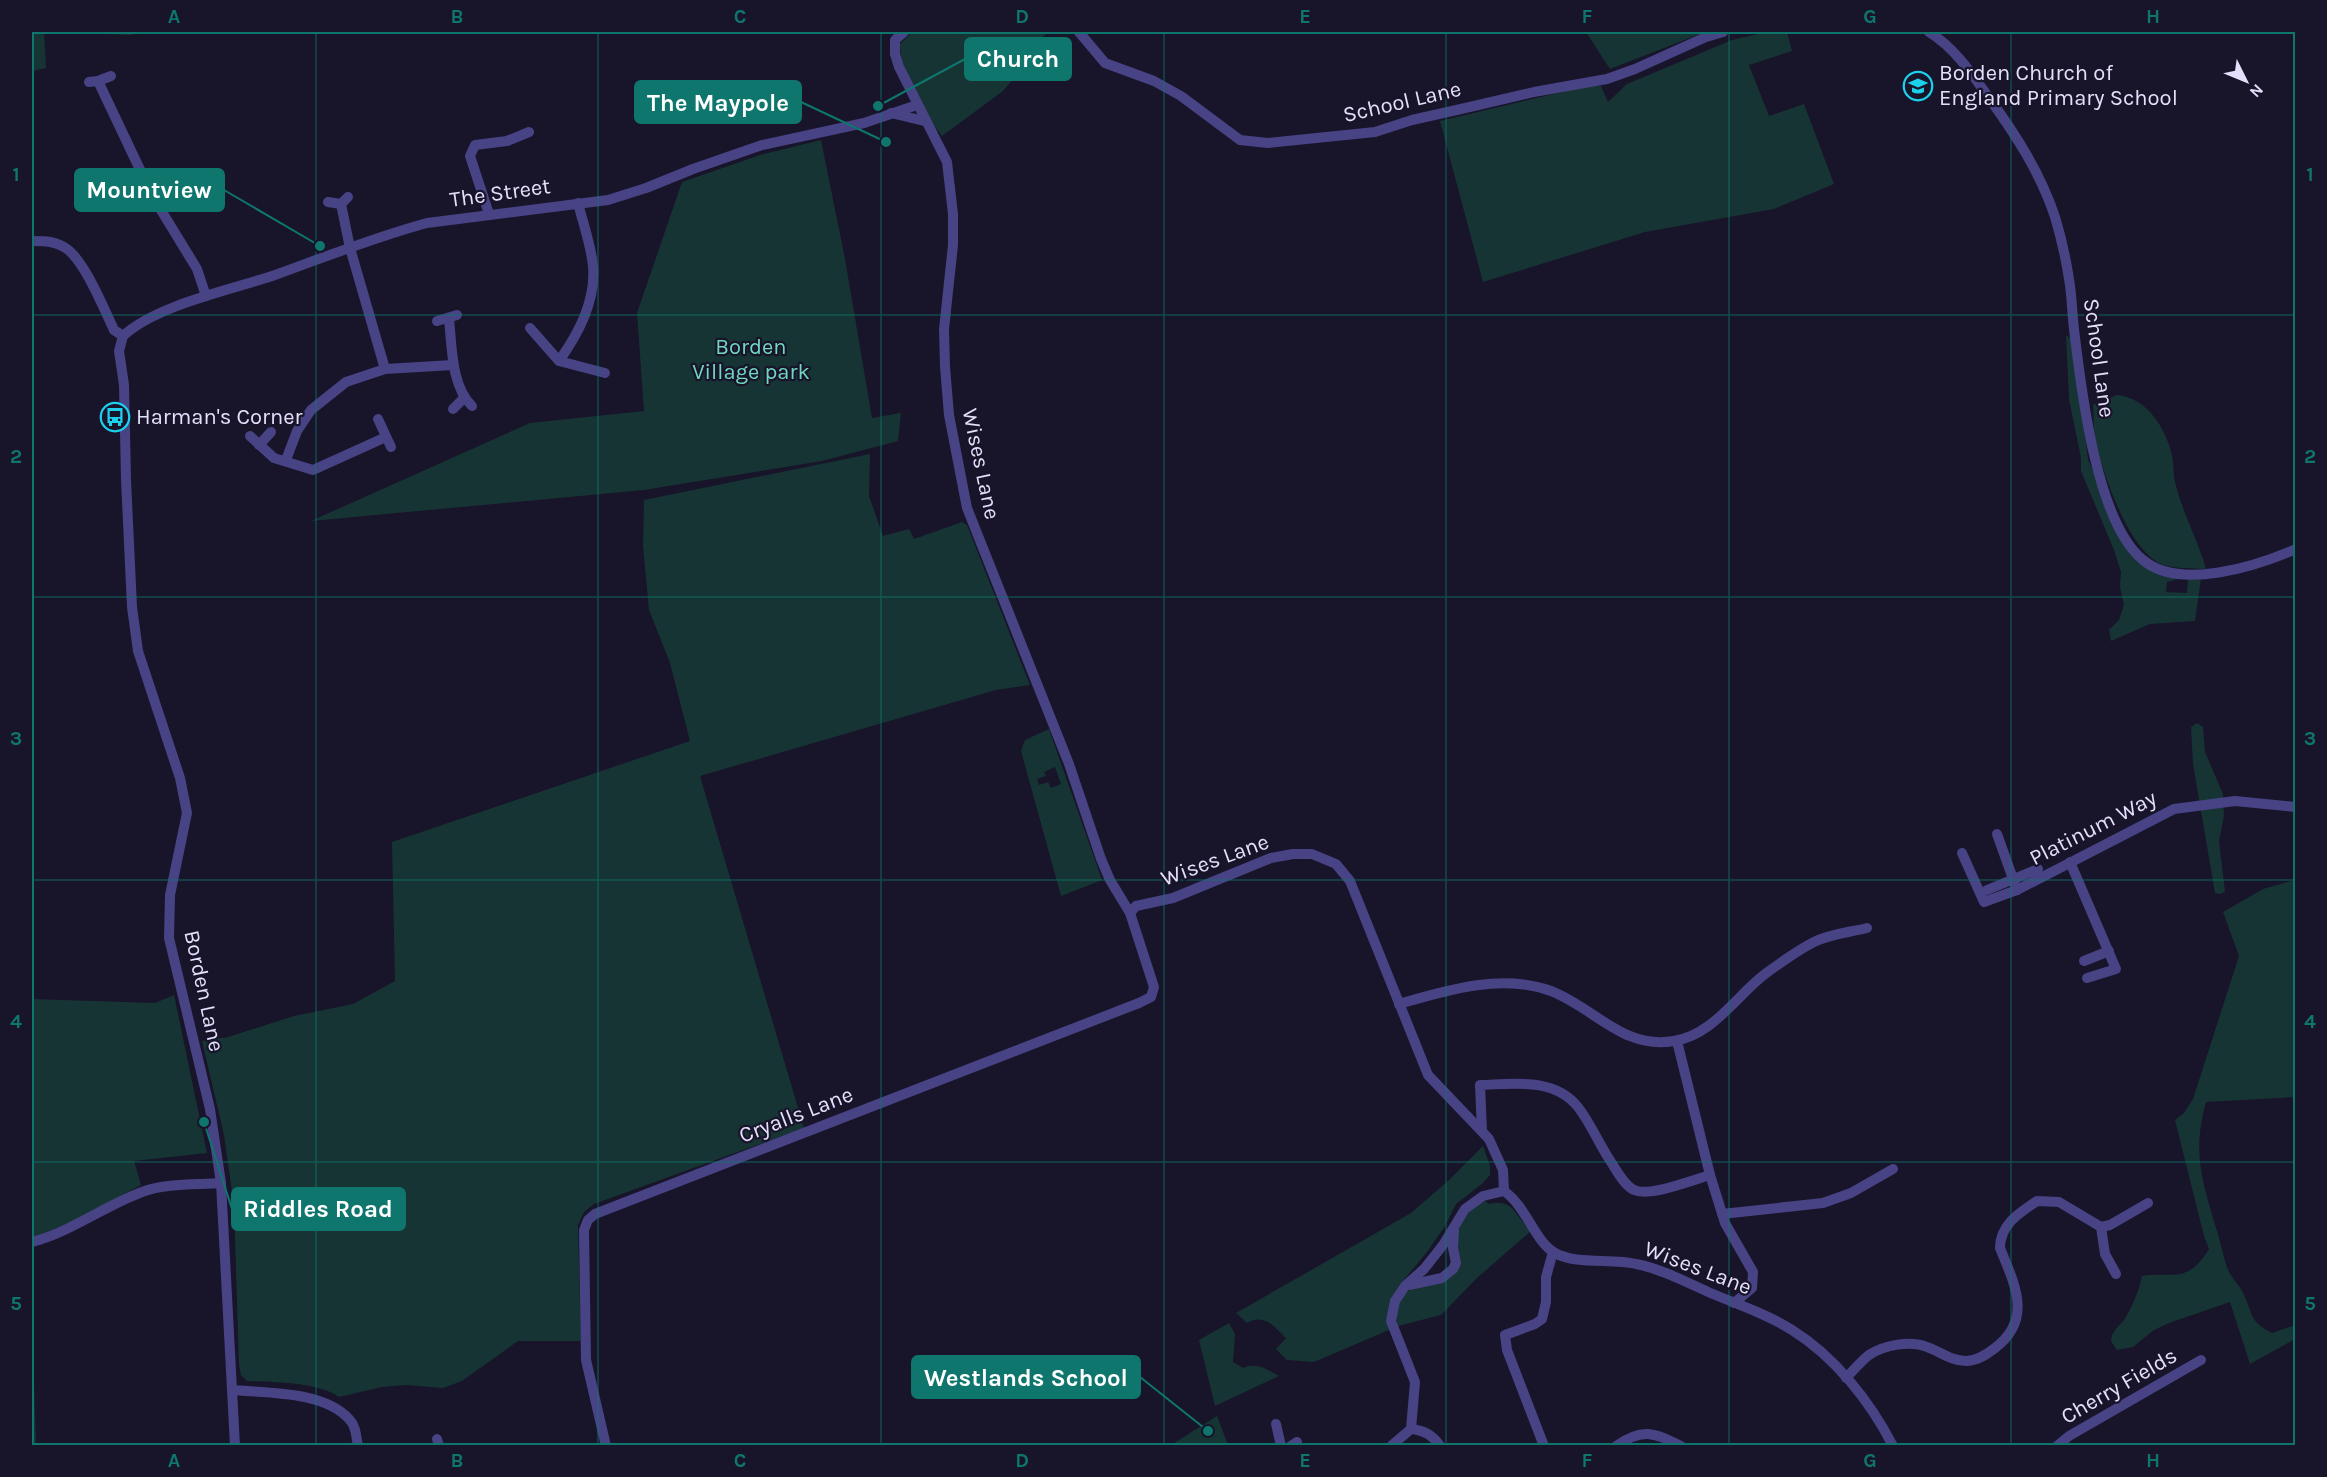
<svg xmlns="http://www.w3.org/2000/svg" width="2327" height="1477" viewBox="0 0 2327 1477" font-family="Karla,sans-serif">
	<rect width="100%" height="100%" fill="#18142a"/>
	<g fill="#173434" fill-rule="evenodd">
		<path d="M32,32H44L46,68L32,71Z"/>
		<path d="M48,32H131L132,35Z"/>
		<path d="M912,32H1048L1015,62V77L1003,91L942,136C923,111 901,77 900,44Z"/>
		<path d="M1586,32H1699L1700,34L1610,69Z"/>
		<path d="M1767,32H1787L1792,51L1749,65L1769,116L1804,104L1834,184L1774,209L1645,232L1483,282L1440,121L1591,85L1601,86L1608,102L1627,84L1732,40Z"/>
		<path d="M821,140L845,259L872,418L901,413L898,441L822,461L644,490L311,521L530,423L644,411L637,313L682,182L760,155Z"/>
		<path d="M2066,335L2074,341L2088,459L2093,471L2140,563L2201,578L2195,621L2150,624L2111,641L2109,630L2119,620L2124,605L2120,587L2121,572L2114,550L2081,471V458L2069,399ZM2176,578L2188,579L2187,593L2166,592L2167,582L2175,580Z"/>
		<path d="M2117,395C2147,398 2165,427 2172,455C2174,464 2173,473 2175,482C2182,512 2198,540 2206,569C2193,568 2176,569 2164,565C2129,554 2102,471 2095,438C2093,427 2094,416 2093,405Z"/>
		<path d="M870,454L869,496L883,536L909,529L914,539L962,522L967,525L1030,685L996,690L700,776L804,1128L594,1204L584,1212L578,1225L581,1341H518L462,1381L443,1388L406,1385L382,1387L339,1397C319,1382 272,1382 247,1381L241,1375L239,1365L234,1206L224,1135L202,1041L228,1037L294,1016L353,1004L395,981L392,842L690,741L670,663L649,610L643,546L644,500Z"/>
		<path d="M2197,723L2203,727L2205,752L2223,794L2224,816L2219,841L2225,892L2220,894L2215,893L2193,764L2191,727Z"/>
		<path d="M1049,729L1102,880L1061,896L1021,751L1025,740ZM1055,767L1061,784L1051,788L1048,782L1039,785L1037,779L1046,776L1044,772Z"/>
		<path d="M2295,880V1097L2206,1102C2192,1152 2202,1180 2216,1228C2221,1242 2223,1258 2229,1272C2233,1280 2241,1287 2244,1295C2253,1315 2250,1322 2272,1333L2295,1325V1339L2250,1364L2230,1302L2169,1323L2154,1330L2133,1347L2117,1350L2111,1341C2111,1331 2121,1325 2126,1317C2133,1304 2139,1291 2142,1276C2173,1271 2187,1285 2209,1249L2204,1236L2175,1120L2184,1113L2193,1099L2239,956L2223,912L2263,889Z"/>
		<path d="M174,995L207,1153L134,1161L141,1185L76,1220L32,1238V999L155,1003Z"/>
		<path d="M1483,1146L1490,1166V1175L1483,1183L1456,1204L1445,1226L1427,1252L1398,1287L1388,1311L1389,1330L1314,1362L1287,1360L1276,1349L1286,1338C1274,1326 1264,1313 1247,1323L1236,1313L1411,1213L1448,1181Z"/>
		<path d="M1486,1201L1488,1204C1515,1198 1515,1217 1531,1231L1477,1278L1441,1315L1398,1326L1395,1313L1399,1295L1422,1285L1449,1277L1456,1232L1473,1206Z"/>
		<path d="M32,1316L36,1445V1446L32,1445Z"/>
		<path d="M1229,1323L1235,1334L1233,1362L1243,1368C1257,1362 1266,1369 1279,1376L1215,1406L1199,1340Z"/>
		<path d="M1217,1416L1228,1445H1171Z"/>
	</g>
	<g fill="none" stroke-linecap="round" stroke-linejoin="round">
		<g stroke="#474385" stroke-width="10">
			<path d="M904,32L895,40V54L899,67L947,162L953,214V245L944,329L945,367L949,415L967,508L1069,764L1101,859L1110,880L1130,913L1136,906L1173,898L1271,858L1293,854H1312L1336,864L1350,881L1428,1075L1489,1139L1503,1170L1504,1191"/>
			<path d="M1079,32L1105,63L1154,81L1181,96L1240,140L1268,143L1375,132L1412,120L1461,109L1534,92L1607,79L1635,69L1706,37L1723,32"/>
			<path d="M1929,32C1955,48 1972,74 1989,98C2016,135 2041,174 2055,217C2061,237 2066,259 2069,279C2072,296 2072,313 2074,329C2081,388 2096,522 2143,560C2180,591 2257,566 2296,549"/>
			<path d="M98,81L153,197L197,269L206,296"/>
			<path d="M89,82L98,81L111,76"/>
			<path d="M891,113L924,121"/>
			<path d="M328,202L341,204L348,197"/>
			<path d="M341,204L350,248L385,369"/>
			<path d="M489,214L470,156L475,145L507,141L529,132"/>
			<path d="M32,241C45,241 56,241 67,249C85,262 104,309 114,330L123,336"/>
			<path d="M449,319C452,346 451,386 472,406"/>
			<path d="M437,321L457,315"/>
			<path d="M530,328L559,361L605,373"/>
			<path d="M123,336L119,351L124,385L126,480L132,607L138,651L180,778L187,813L170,895L169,938L210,1109L221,1183L235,1446"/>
			<path d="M123,336C156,305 231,290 275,275C325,257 375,237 427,223L608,200L646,188L693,169L762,145L864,123L917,105"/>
			<path d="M559,361C578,334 596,302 593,266C591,245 583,223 578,203"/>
			<path d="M453,409L464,398"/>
			<path d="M378,419L391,447"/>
			<path d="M250,436L274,458L313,470L386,437"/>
			<path d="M259,445L271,432"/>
			<path d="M286,460L297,431L311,410L346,382L385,369L453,365"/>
			<path d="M1997,834L2017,890"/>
			<path d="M1962,853L1984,902L2017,890L2174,809L2235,801L2296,807"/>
			<path d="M2070,862L2116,969L2087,978"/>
			<path d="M1987,890L2038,869"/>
			<path d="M2084,961L2109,951"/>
			<path d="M1399,1004C1447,990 1502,973 1551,991C1595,1008 1623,1050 1674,1041C1713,1035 1736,996 1765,974C1780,963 1798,950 1814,942C1830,934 1851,932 1867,928"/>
			<path d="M1677,1041L1710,1175L1725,1223L1753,1272L1752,1288L1734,1303"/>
			<path d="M1482,1131L1480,1085C1513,1084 1554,1077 1578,1107C1591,1124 1599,1144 1611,1162C1617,1171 1624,1185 1634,1190C1650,1197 1693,1180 1710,1175"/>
			<path d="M1504,1191C1527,1207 1535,1242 1555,1253C1576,1265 1612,1258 1636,1264C1662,1269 1688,1283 1713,1294C1739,1305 1767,1314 1792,1330C1834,1356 1870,1401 1893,1446"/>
			<path d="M1722,1214L1823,1203L1851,1193L1893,1169"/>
			<path d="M2101,1227L2105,1254L2116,1274"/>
			<path d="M32,1242C71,1232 104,1206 142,1192C167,1183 196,1185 221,1183"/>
			<path d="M1409,1285L1442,1278L1453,1269L1456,1263L1453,1248L1454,1230"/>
			<path d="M1846,1378C1854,1370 1861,1361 1869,1355C1884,1345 1911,1340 1927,1347C1941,1352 1951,1361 1966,1361C1977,1361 1986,1355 1995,1348C2033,1319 2015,1285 2000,1248C2000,1225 2019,1213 2037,1201L2059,1202L2101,1227L2110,1225L2148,1203"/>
			<path d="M232,1390C267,1393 324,1391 349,1419C356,1426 356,1436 358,1446"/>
			<path d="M1276,1424L1281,1446"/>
			<path d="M437,1439L439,1446"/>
			<path d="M606,1446L586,1360L584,1230L588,1220L595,1214L1139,1003L1151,997L1154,987L1130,913"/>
			<path d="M1291,1446L1297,1442"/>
			<path d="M1391,1446L1411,1429"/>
			<path d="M1440,1446C1433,1435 1423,1430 1411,1429L1415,1382L1391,1321L1395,1301L1405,1286L1424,1269L1443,1245L1465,1209L1483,1196L1504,1191"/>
			<path d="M1544,1446L1507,1350L1505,1335L1535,1324L1542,1319L1546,1302V1277L1553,1252"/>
			<path d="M1616,1446C1643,1427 1654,1433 1681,1446"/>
			<path d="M2057,1446L2069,1436L2201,1360"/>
		</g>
	</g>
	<path fill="none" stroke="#0f766e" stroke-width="1.5" stroke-opacity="0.55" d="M316,32V1446M598,32V1446M881,32V1446M1164,32V1446M1446,32V1446M1729,32V1446M2011,32V1446M32,315H2296M32,597H2296M32,880H2296M32,1162H2296"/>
	<defs>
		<g id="school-ring" transform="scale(1.5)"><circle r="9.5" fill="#18142a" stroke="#1cd0ec" stroke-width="1.5"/><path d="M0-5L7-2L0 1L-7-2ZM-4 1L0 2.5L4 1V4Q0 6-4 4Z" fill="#1cd0ec"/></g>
		<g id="bus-ring" transform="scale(1.5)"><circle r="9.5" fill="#18142a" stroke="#1cd0ec" stroke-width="1.5"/><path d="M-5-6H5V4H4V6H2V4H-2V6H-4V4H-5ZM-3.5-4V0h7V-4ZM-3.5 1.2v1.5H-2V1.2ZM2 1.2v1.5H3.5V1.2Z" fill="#1cd0ec"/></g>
	</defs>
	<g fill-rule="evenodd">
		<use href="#school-ring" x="1918" y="86"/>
		<use href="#bus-ring" x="115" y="417"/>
	</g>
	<g text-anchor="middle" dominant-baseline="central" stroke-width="4.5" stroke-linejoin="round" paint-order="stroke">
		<g font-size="22" fill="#e4e0fc" stroke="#18142a" text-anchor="start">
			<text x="1939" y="73">Borden Church of<tspan x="1939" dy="25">England Primary School</tspan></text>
			<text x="136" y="417">Harman's Corner</text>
		</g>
		<g font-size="22" fill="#e4e0fc" stroke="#18142a">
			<text transform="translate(1402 102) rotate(-13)">School Lane</text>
			<text transform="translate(500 193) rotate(-8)">The Street</text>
			<text transform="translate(2099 358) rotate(82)">School Lane</text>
			<text transform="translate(981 464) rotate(78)">Wises Lane</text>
			<text transform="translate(2093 828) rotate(-27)">Platinum Way</text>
			<text transform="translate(1215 860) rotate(-20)">Wises Lane</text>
			<text transform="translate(204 991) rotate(78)">Borden Lane</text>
			<text transform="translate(796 1115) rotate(-21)">Cryalls Lane</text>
			<text transform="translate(1698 1268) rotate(21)">Wises Lane</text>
			<text transform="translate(2119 1386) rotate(-30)">Cherry Fields</text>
		</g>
		<g font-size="22" fill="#70d8c1" stroke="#18142a">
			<text x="751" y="347">Borden<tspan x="751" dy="25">Village park</tspan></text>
		</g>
	</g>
	<path fill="none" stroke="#0f766e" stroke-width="2" d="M878 106L965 59M886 142L801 102M320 246L224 190M204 1122L232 1209M1208 1431L1140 1377"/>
	<g fill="#0f766e" stroke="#18142a" stroke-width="2">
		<circle cx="878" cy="106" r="6"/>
		<circle cx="886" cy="142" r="6"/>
		<circle cx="320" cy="246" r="6"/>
		<circle cx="204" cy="1122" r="6"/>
		<circle cx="1208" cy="1431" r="6"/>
	</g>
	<g fill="#0f766e" stroke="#0f766e" stroke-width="2">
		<rect x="965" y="38" width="106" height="42" rx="6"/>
		<rect x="635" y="81" width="166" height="42" rx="6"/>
		<rect x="75" y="169" width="149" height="42" rx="6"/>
		<rect x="232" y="1188" width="173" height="42" rx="6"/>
		<rect x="912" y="1356" width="228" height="42" rx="6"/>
	</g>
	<g font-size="24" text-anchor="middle" font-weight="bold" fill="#fff">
		<text x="1018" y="67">Church</text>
		<text x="718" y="111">The Maypole</text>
		<text x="149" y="198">Mountview</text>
		<text x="318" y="1217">Riddles Road</text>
		<text x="1026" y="1386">Westlands School</text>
	</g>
	<rect width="2327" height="1477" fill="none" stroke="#18142a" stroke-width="66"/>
	<g transform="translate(2246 81) rotate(133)" stroke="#18142a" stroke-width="4.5" paint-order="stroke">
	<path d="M0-4.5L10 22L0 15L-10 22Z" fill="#e4e0fc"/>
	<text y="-9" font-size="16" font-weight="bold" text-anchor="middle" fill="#e4e0fc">N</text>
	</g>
	<rect x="33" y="33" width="2261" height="1411" fill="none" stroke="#0f766e" stroke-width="2"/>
	<g font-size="20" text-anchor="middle" font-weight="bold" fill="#0f766e">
		<text x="174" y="23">A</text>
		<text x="457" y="23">B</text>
		<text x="740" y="23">C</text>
		<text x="1022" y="23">D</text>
		<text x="1305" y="23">E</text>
		<text x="1587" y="23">F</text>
		<text x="1870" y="23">G</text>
		<text x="2153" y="23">H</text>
		<text x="16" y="181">1</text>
		<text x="2310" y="181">1</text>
		<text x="16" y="463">2</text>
		<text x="2310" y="463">2</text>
		<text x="16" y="745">3</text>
		<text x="2310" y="745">3</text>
		<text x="16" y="1028">4</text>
		<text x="2310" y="1028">4</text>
		<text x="16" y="1310">5</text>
		<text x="2310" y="1310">5</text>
		<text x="174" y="1467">A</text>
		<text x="457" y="1467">B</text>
		<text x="740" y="1467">C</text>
		<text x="1022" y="1467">D</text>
		<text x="1305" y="1467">E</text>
		<text x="1587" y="1467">F</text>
		<text x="1870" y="1467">G</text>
		<text x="2153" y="1467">H</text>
	</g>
</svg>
